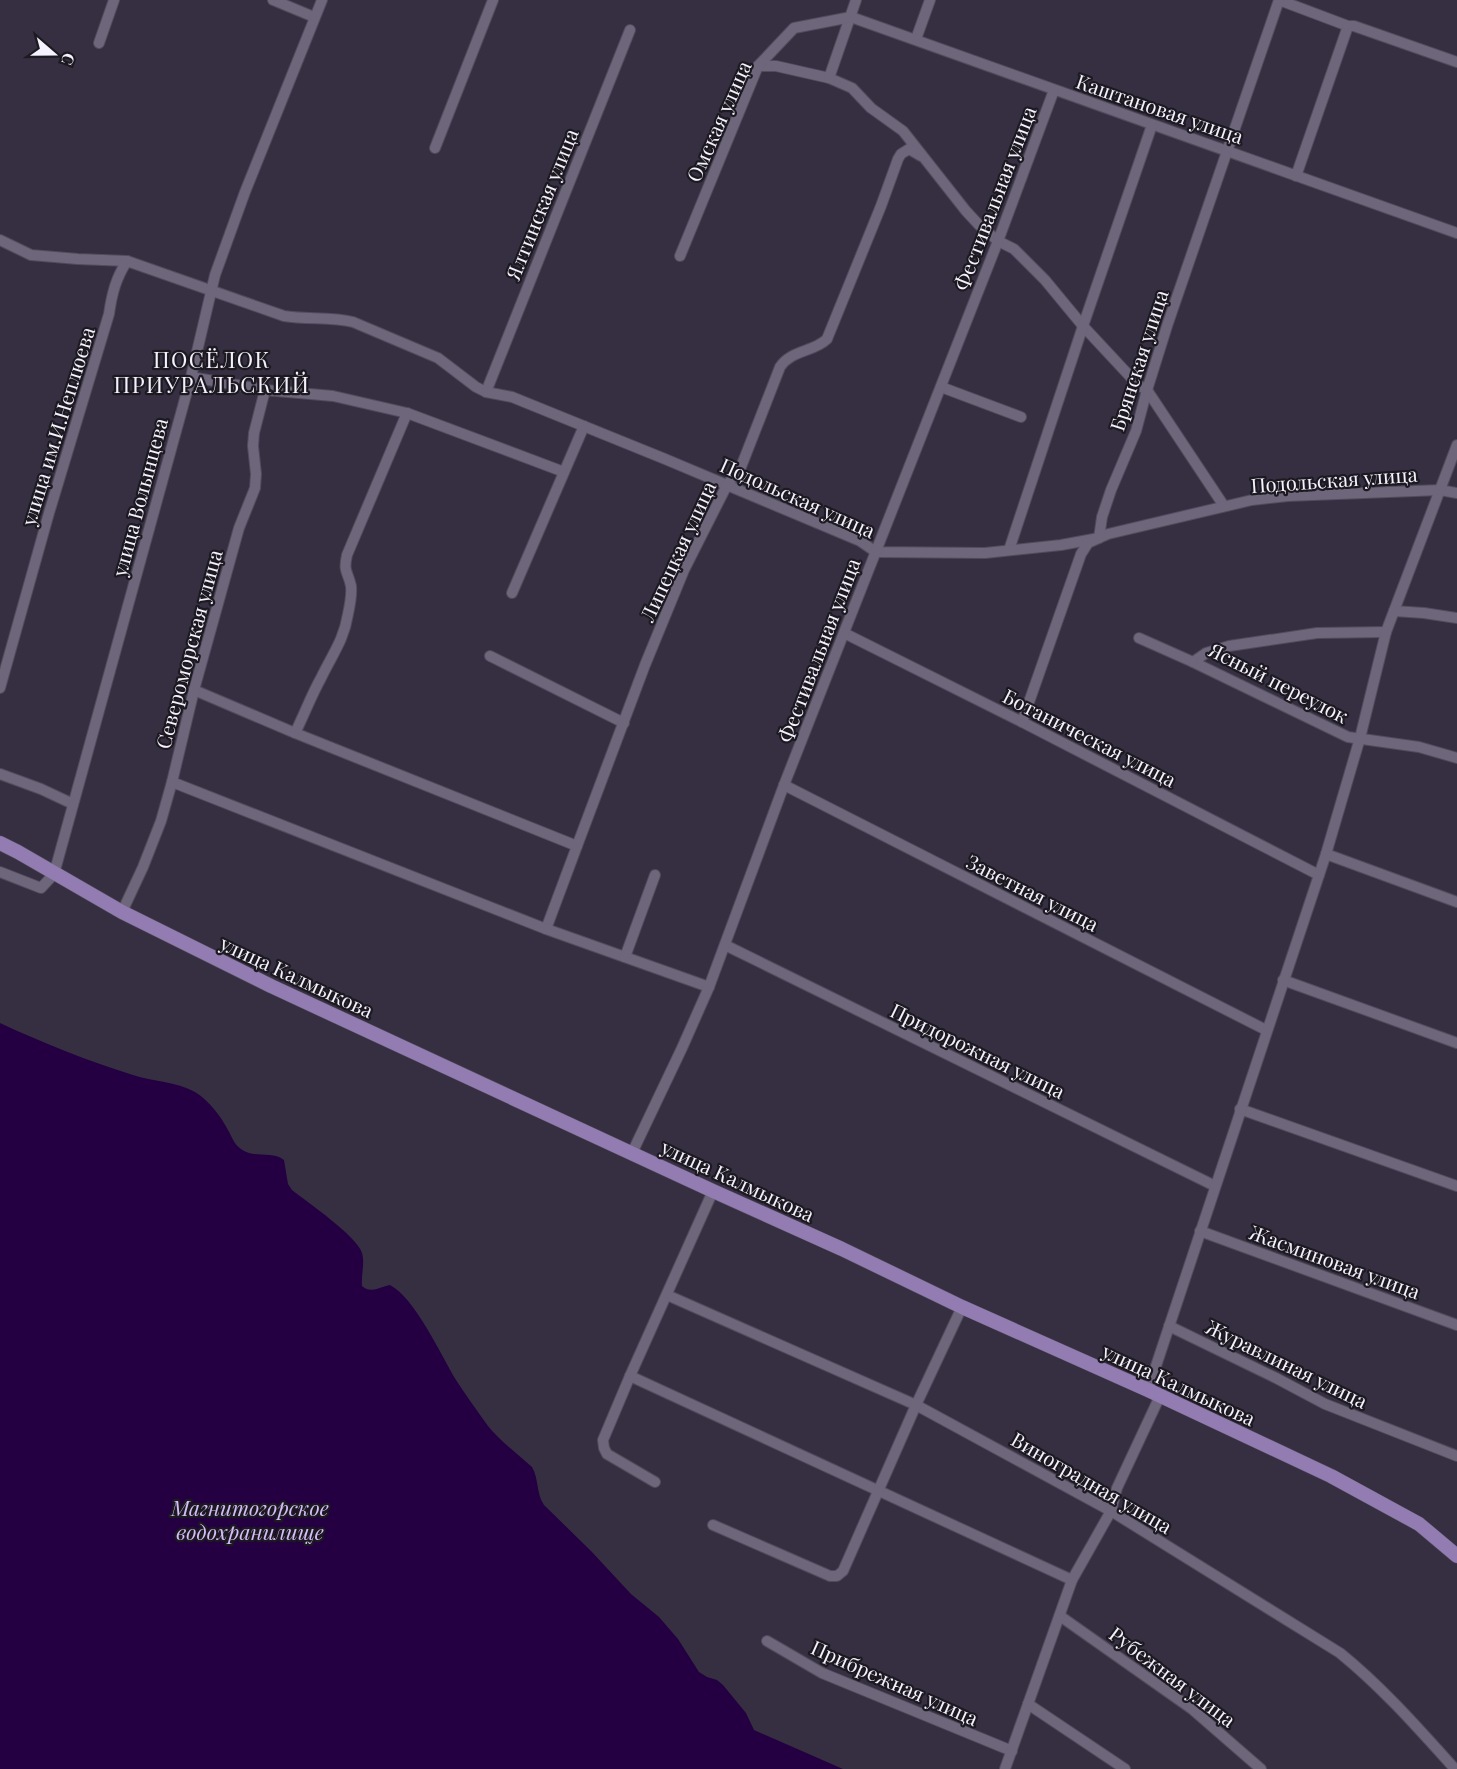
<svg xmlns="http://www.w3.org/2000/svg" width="1457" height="1769" viewBox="0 0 1457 1769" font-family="'Playfair Display',serif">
	<rect width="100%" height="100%" fill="#362f42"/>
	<path fill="#240042" d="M0,1023C43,1043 88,1061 133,1075C153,1082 176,1081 195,1092C208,1100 221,1116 228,1130C232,1137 234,1144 241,1149C254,1159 271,1150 284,1160L288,1184L292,1190C307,1202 357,1236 362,1253C365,1263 361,1275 362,1286C371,1294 380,1287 390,1285C415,1298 441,1355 456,1380C466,1395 477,1411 488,1426C500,1441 518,1454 532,1467C539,1479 536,1493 544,1505L591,1551L631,1594L659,1617L678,1639L699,1672L707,1677L717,1680L723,1685L746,1713L754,1730L843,1769H0Z"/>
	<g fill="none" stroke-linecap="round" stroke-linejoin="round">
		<g stroke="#524b5b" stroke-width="12">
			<g id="minor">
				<path d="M273,0L314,17"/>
				<path d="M1279,0L1348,26H1354L1457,62"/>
				<path d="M916,39L930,0"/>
				<path d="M99,43L114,0"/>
				<path d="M758,66H776L829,78L852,88L871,108L903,131L966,211L979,225L998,241L1014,249L1045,280L1083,326L1138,385L1147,390L1224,506"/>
				<path d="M829,78L856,0"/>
				<path d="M435,148L493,0"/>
				<path d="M1296,176L1348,26"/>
				<path d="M0,240L31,255L78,259L127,261"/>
				<path d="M680,256L758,66L794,28L851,17L1457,233"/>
				<path d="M191,377L265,390L333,396L407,413L564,472"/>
				<path d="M941,387L1021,417"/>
				<path d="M486,392L630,30"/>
				<path d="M1009,550L1083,326L1152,125"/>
				<path d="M512,593L584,426"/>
				<path d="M1394,611L1424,613L1457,618"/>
				<path d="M1386,632L1317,633L1229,646L1206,653L1193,662L1348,737L1419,747L1457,758"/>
				<path d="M844,633L1022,722L1319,875"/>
				<path d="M1139,638L1193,662"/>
				<path d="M490,656L624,723"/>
				<path d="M0,688L49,513L109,314C112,293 116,278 127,261L284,316C307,320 331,316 353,322L438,358L476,387L486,392L512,397L665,459L860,541L876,552L985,553L1061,545L1099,538L1108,534L1252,500L1288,496L1440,490L1457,493"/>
				<path d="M194,690L295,733L577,846L546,929"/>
				<path d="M1022,722L1081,554L1088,543L1099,538L1102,517L1111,490L1136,431L1147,390L1168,323L1279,0"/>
				<path d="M295,733C304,715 311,696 321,678C332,655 344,640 348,614C350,605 352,595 351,586C348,571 343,573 347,555L407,413"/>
				<path d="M0,774L41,789L73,804"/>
				<path d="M172,782L546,929L709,987"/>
				<path d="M784,785L1266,1030"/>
				<path d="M577,846L645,665L684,570L727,485L741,467L780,367C791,350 814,352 827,339L881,206L898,159L901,154L909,149L921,156"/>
				<path d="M1326,854L1457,902"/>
				<path d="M0,872L41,888L54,874L191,377L215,275L245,192L322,0"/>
				<path d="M122,912L143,867L161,821L172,782L194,690L239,528L255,488L256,474L253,446L254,433L265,390"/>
				<path d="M725,945L1215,1186"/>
				<path d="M625,957L655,875"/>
				<path d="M1283,980L1457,1043"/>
				<path d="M1240,1109L1457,1186"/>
				<path d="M632,1153L682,1048L709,987L784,785L998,241L1054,90"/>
				<path d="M1200,1231L1457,1325"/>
				<path d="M667,1295L916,1405L1111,1511L1340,1653C1383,1688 1418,1728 1455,1769"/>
				<path d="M1169,1326L1276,1378L1325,1404L1457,1456"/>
				<path d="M630,1376L1072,1580"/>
				<path d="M1148,1390L1326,854L1360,738L1386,632L1457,445"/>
				<path d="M655,1482L607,1454L604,1448L603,1440L630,1376L713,1191"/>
				<path d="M713,1525L830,1576H837L843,1571L916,1405L962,1307"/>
				<path d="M1060,1616L1192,1709L1261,1769"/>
				<path d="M767,1641L822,1673L1012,1751"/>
				<path d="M1028,1704L1125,1769"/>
				<path d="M1005,1769L1072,1580L1111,1511L1117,1488L1160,1396"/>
			</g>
		</g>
		<g stroke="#524b5b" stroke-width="15">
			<path id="major" d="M0,843L18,852L122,912L271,986L713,1191L842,1249L962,1307L1148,1390L1331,1476L1419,1524L1457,1556"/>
		</g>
		<use href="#minor" stroke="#6e667b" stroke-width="10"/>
		<use href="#major" stroke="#927cb2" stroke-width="14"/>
	</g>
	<g text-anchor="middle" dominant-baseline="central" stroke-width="4.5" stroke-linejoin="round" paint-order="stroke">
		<g font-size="20" fill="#f5f1fd" stroke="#1c1921">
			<text transform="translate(1160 108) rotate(19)">Каштановая улица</text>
			<text transform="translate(718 121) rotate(-66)">Омская улица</text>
			<text transform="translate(994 198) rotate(-69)">Фестивальная улица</text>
			<text transform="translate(541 204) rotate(-68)">Ялтинская улица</text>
			<text transform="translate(1138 360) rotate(-72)">Брянская улица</text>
			<text transform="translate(57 426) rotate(-73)">улица им.И.Неплюева</text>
			<text transform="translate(1334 479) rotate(-4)">Подольская улица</text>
			<text transform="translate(139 497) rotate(-75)">улица Волынцева</text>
			<text transform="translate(798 497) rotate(24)">Подольская улица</text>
			<text transform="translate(677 551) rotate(-65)">Липецкая улица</text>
			<text transform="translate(188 649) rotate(-75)">Североморская улица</text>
			<text transform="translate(818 650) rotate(-69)">Фестивальная улица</text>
			<text transform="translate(1279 682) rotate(27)">Ясный переулок</text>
			<text transform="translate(1090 737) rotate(27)">Ботаническая улица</text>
			<text transform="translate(1033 892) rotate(27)">Заветная улица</text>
			<text transform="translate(297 976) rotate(25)">улица Калмыкова</text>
			<text transform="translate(978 1050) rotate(26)">Придорожная улица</text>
			<text transform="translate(738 1180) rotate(25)">улица Калмыкова</text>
			<text transform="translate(1335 1261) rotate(20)">Жасминовая улица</text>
			<text transform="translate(1287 1363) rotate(26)">Журавлиная улица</text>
			<text transform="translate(1179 1384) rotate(25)">улица Калмыкова</text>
			<text transform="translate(1092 1482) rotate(30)">Виноградная улица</text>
			<text transform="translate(1173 1676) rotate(37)">Рубежная улица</text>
			<text transform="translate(895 1682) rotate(24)">Прибрежная улица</text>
		</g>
		<g font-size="21" font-style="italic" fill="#d4bdf8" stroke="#1c1921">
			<text x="250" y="1507">Магнитогорское<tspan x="250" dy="24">водохранилище</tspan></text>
		</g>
		<g font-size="22" letter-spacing="1.5" fill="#f5f1fd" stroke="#1c1921">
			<text x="212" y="359">ПОСЁЛОК<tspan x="212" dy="25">ПРИУРАЛЬСКИЙ</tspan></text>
		</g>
	</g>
	<g transform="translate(54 54) rotate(110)" stroke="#1c1921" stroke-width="4.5" paint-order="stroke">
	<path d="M0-4.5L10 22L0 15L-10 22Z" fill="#f5f1fd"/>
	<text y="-9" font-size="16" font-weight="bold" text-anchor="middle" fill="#f5f1fd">С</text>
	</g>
</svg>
